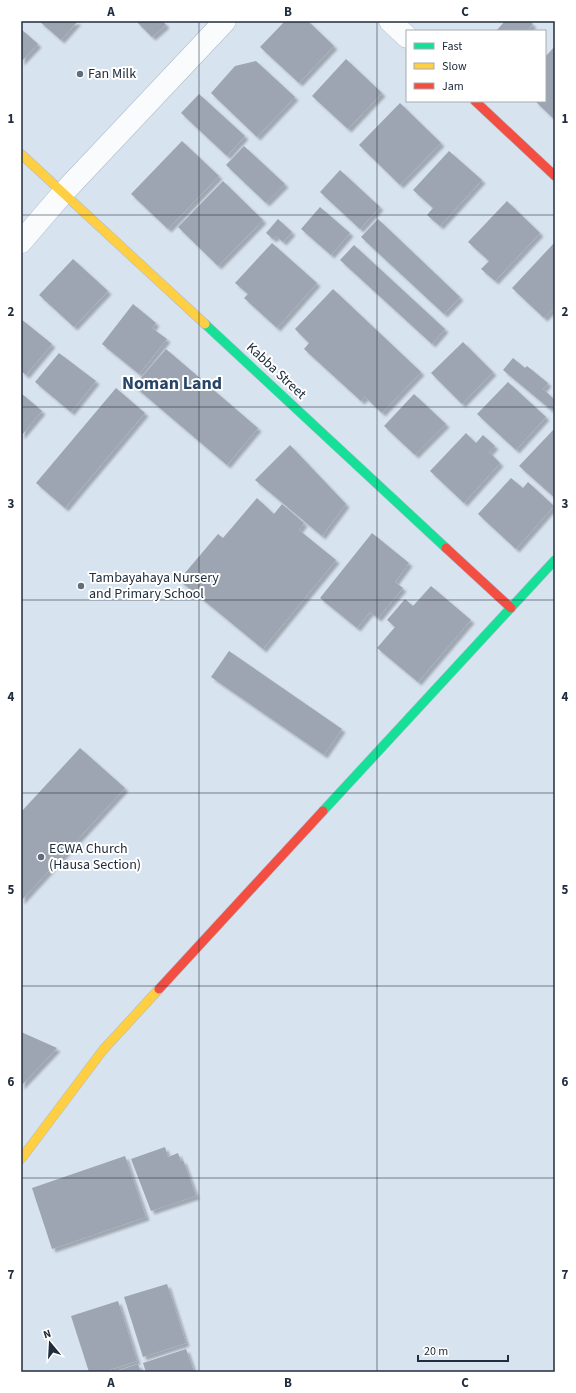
<svg xmlns="http://www.w3.org/2000/svg" width="576" height="1393" viewBox="0 0 576 1393" font-family="'Source Sans 3',sans-serif">
	<defs>
		<filter id="shadow"><feDropShadow dx="3.5" dy="3.5" stdDeviation="1" flood-color="#0004"/></filter>
	</defs>
	<rect width="100%" height="100%" fill="#d8e3f0"/>
	<g fill="#9da4b2" filter="url(#shadow)">
		<path d="M39,21H78L61,40Z"/>
		<path d="M136,21H163L166,25L152,37Z"/>
		<path d="M285,21H308L334,46L299,83L260,47Z"/>
		<path d="M505,21H529L533,24L527,31H496Z"/>
		<path d="M21,29L38,44L21,62Z"/>
		<path d="M555,46V120L535,101H545V57Z"/>
		<path d="M346,59L382,93L348,129L312,96Z"/>
		<path d="M256,61L295,97L257,137L211,93L235,66Z"/>
		<path d="M199,94L245,136L227,156L181,113Z"/>
		<path d="M400,103L441,143L400,185L359,145Z"/>
		<path d="M182,141L219,176L168,229L131,194Z"/>
		<path d="M244,146L285,184L266,203L226,165Z"/>
		<path d="M449,151L482,180L440,226L427,215L433,208L413,190Z"/>
		<path d="M340,170L380,207L360,229L320,192Z"/>
		<path d="M223,181L263,220L218,266L178,227Z"/>
		<path d="M507,201L540,233L495,281L481,269L489,261L468,242Z"/>
		<path d="M320,207L350,233L331,255L301,229Z"/>
		<path d="M278,219L292,232L283,242L276,236L273,239L266,233Z"/>
		<path d="M378,219L460,297L444,314L361,237Z"/>
		<path d="M555,242V307L544,318L512,288Z"/>
		<path d="M272,243L317,283L277,328L244,298L248,294L235,283Z"/>
		<path d="M354,245L445,329L432,344L340,260Z"/>
		<path d="M73,259L108,291L74,327L39,295Z"/>
		<path d="M333,289L421,372L382,413L365,397L361,401L304,349L309,343L295,329Z"/>
		<path d="M133,304L156,323L152,328L167,339L139,374L102,344Z"/>
		<path d="M21,319L52,344L26,375L21,371Z"/>
		<path d="M463,342L493,372L462,404L431,373Z"/>
		<path d="M166,349L258,428L227,465L134,386Z"/>
		<path d="M59,353L96,381L71,412L35,382Z"/>
		<path d="M513,358L525,368L527,366L548,383L543,389L555,400V404L550,409L503,370Z"/>
		<path d="M508,382L546,417L516,450L477,414Z"/>
		<path d="M116,388L145,413L65,508L36,483Z"/>
		<path d="M21,393L42,411L21,436Z"/>
		<path d="M414,394L446,424L415,455L384,426Z"/>
		<path d="M555,428V498L519,466Z"/>
		<path d="M466,433L476,443L483,435L495,446L489,452L500,463L464,503L430,471Z"/>
		<path d="M290,445L346,504L322,536L255,480Z"/>
		<path d="M511,478L523,488L528,482L554,506L516,549L478,514Z"/>
		<path d="M257,498L274,514L282,504L304,523L299,530L336,560L263,649L179,580L218,534L223,538Z"/>
		<path d="M372,533L409,563L395,582L403,588L378,618L370,612L357,628L320,598Z"/>
		<path d="M431,586L471,620L418,682L377,648L395,627L387,620L405,599L413,606Z"/>
		<path d="M229,651L342,729L324,755L211,677Z"/>
		<path d="M80,748L125,788L21,901V812Z"/>
		<path d="M21,1032L57,1048L21,1086Z"/>
		<path d="M165,1147L168,1157L178,1153L181,1161L183,1160L196,1196L151,1211L131,1159Z"/>
		<path d="M125,1156L146,1217L52,1249L32,1188Z"/>
		<path d="M167,1284L186,1343L143,1357L124,1297Z"/>
		<path d="M118,1301L137,1361L103,1372H89L71,1316Z"/>
		<path d="M186,1349L194,1372H146L143,1363Z"/>
		<path d="M138,1364L141,1372H115Z"/>
	</g>
	<g fill="none" stroke-linecap="round" stroke-linejoin="round">
		<g stroke="#b2bdcb" stroke-width="23">
			<g id="street">
				<path d="M390,21L407,37"/>
				<path d="M21,242L63,193L225,21"/>
			</g>
		</g>
		<g stroke="#b2bdcb" stroke-width="10">
			<g id="fast">
				<path d="M205,324L446,548"/>
				<path d="M323,811L555,560"/>
			</g>
		</g>
		<g stroke="#b2bdcb" stroke-width="10">
			<g id="slow">
				<path d="M21,154L205,324"/>
				<path d="M21,1159L103,1050L159,989"/>
			</g>
		</g>
		<g stroke="#b2bdcb" stroke-width="10">
			<g id="jam">
				<path d="M475,101L555,176"/>
				<path d="M446,548L511,608"/>
				<path d="M159,989L323,811"/>
			</g>
		</g>
		<use href="#street" stroke="#f9fbfd" stroke-width="22"/>
		<use href="#fast" stroke="#16e098" stroke-width="9"/>
		<use href="#slow" stroke="#ffcf43" stroke-width="9"/>
		<use href="#jam" stroke="#f24e42" stroke-width="9"/>
	</g>
	<path fill="none" stroke="#202d3d" stroke-width="1" stroke-opacity="0.55" d="M199,21V1372M377,21V1372M21,215H555M21,407H555M21,600H555M21,793H555M21,986H555M21,1178H555"/>
	<g fill="#606d7c" stroke="#fff" stroke-width="1.5">
		<circle cx="80" cy="74" r="4"/>
		<circle cx="81" cy="586" r="4"/>
		<circle cx="41" cy="857" r="4"/>
	</g>
	<g text-anchor="middle" dominant-baseline="central" stroke-width="4" stroke-linejoin="round" paint-order="stroke">
		<g font-size="14" fill="#202d3d" stroke="#fff" text-anchor="start">
			<text x="88" y="74">Fan Milk</text>
			<text x="89" y="578">Tambayahaya Nursery<tspan x="89" dy="16">and Primary School</tspan></text>
			<text x="49" y="849">ECWA Church<tspan x="49" dy="16">(Hausa Section)</tspan></text>
		</g>
		<g font-size="14" fill="#202d3d" stroke="#fff">
			<text transform="translate(276 371) rotate(43)">Kabba Street</text>
		</g>
		<g font-size="18" font-weight="bold" fill="#284567" stroke="#fff">
			<text x="172" y="383">Noman Land</text>
		</g>
	</g>
	<rect width="576" height="1393" fill="none" stroke="#ffffff" stroke-width="44"/>
	<rect x="406" y="30" width="140" height="72" fill="#ffffff" stroke="#a6abb1"/>
	<rect x="414" y="43" width="20" height="6" fill="#16e098" stroke="#a6abb1"/>
	<text x="442" y="50" font-size="12" fill="#202d3d">Fast</text>
	<rect x="414" y="63" width="20" height="6" fill="#ffcf43" stroke="#a6abb1"/>
	<text x="442" y="70" font-size="12" fill="#202d3d">Slow</text>
	<rect x="414" y="83" width="20" height="6" fill="#f24e42" stroke="#a6abb1"/>
	<text x="442" y="90" font-size="12" fill="#202d3d">Jam</text>
	<g transform="translate(50 1343) rotate(342)" stroke="#ffffff" stroke-width="3" paint-order="stroke">
	<path d="M0-3L7 15L0 10L-7 15Z" fill="#202d3d"/>
	<text y="-6" font-size="11" font-weight="bold" text-anchor="middle" fill="#202d3d">N</text>
	</g>
	<path d="M418 1355v6h90v-6" fill="none" stroke="#202d3d" stroke-width="2"/>
	<text x="424" y="1355" font-size="12" fill="#202d3d" stroke="#ffffff" stroke-width="3" paint-order="stroke">20 m</text>
	<rect x="22" y="22" width="532" height="1349" fill="none" stroke="#202d3d" stroke-width="1.5"/>
	<g font-size="13" text-anchor="middle" font-weight="bold" fill="#202d3d">
		<text x="111" y="16">A</text>
		<text x="288" y="16">B</text>
		<text x="465" y="16">C</text>
		<text x="11" y="123">1</text>
		<text x="565" y="123">1</text>
		<text x="11" y="316">2</text>
		<text x="565" y="316">2</text>
		<text x="11" y="508">3</text>
		<text x="565" y="508">3</text>
		<text x="11" y="701">4</text>
		<text x="565" y="701">4</text>
		<text x="11" y="894">5</text>
		<text x="565" y="894">5</text>
		<text x="11" y="1086">6</text>
		<text x="565" y="1086">6</text>
		<text x="11" y="1279">7</text>
		<text x="565" y="1279">7</text>
		<text x="111" y="1387">A</text>
		<text x="288" y="1387">B</text>
		<text x="465" y="1387">C</text>
	</g>
</svg>
